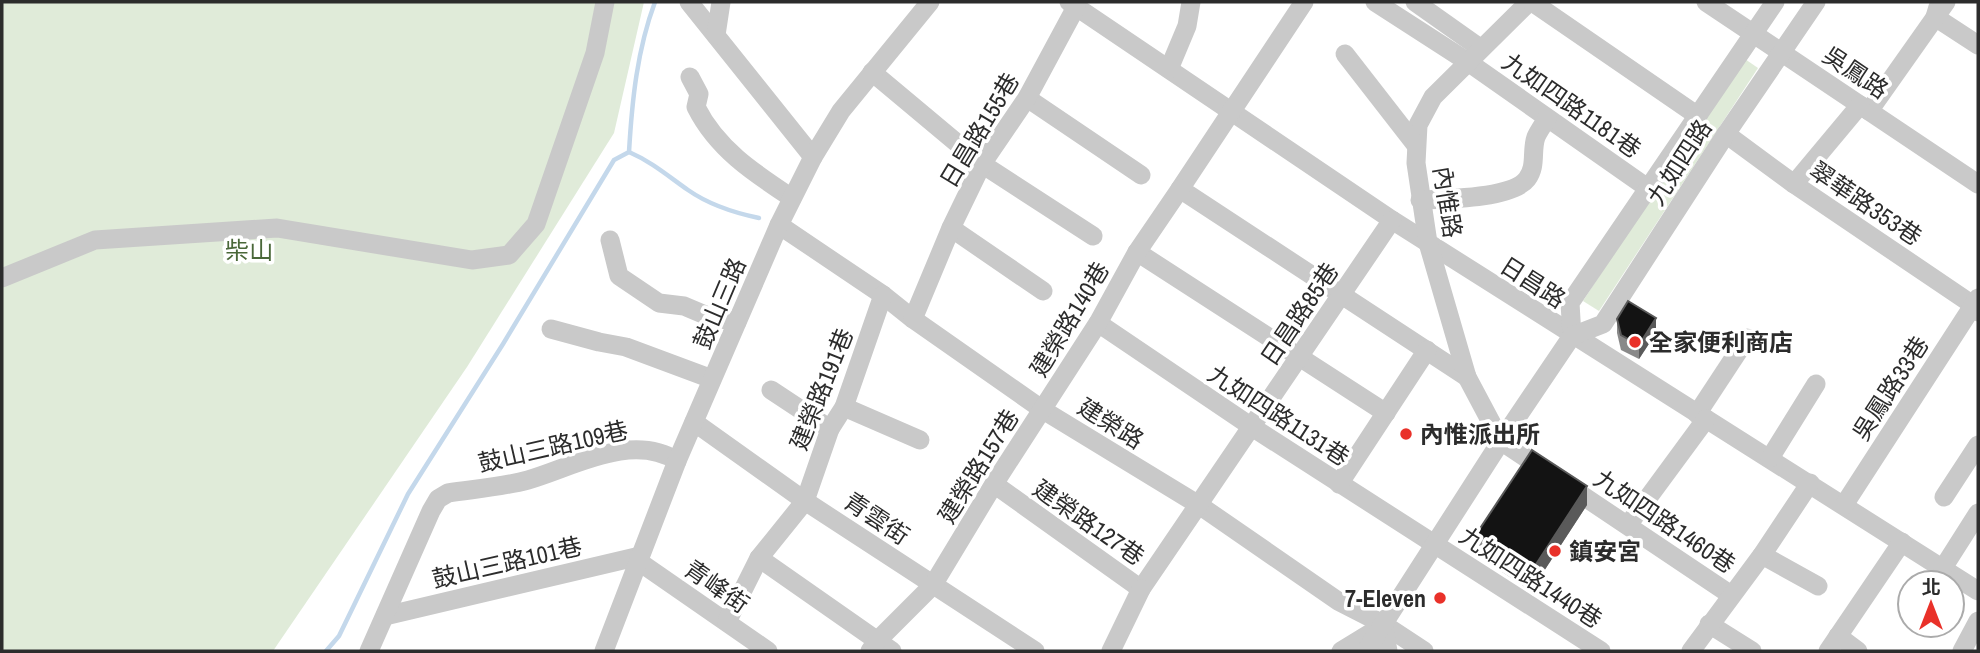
<svg xmlns="http://www.w3.org/2000/svg" width="1980" height="653" viewBox="0 0 1980 653" font-family="'Archivo Narrow','Noto Sans TC',sans-serif">
	<rect width="100%" height="100%" fill="#fff"/>
	<g fill="#e0ebd9">
		<path d="M2,2H644L614,133L467,367L273,651H2Z"/>
		<path d="M1742,57L1758,68L1599,311L1583,301Z"/>
	</g>
	<g fill="none" stroke-linecap="round" stroke-linejoin="round">
		<g stroke="#c4d8eb" stroke-width="4.5">
			<path d="M629,152C652,162 668,176 688,190C708,204 735,213 759,218"/>
			<path d="M326,651L339,636L408,494L503,344L614,160L629,152C632,101 637,50 655,2"/>
		</g>
		<g stroke="#c9c9c9" stroke-width="19">
			<path d="M689,2L813,157"/>
			<path d="M1069,2L1392,220L1978,591"/>
			<path d="M1304,2L1180,189L1467,377"/>
			<path d="M1375,2L1468,62L1649,189"/>
			<path d="M1415,2L1480,48"/>
			<path d="M1529,2L1433,97L1418,125L1416,163L1428,243L1467,377L1501,441L1731,595"/>
			<path d="M1532,2L1698,116"/>
			<path d="M1706,2L1978,184"/>
			<path d="M1938,7L1935,17L1978,45"/>
			<path d="M716,35L721,2"/>
			<path d="M1345,54L1415,144"/>
			<path d="M1169,69L1187,26L1191,2"/>
			<path d="M872,72L982,164L1093,236"/>
			<path d="M690,77L699,94L696,107C717,149 754,173 792,198"/>
			<path d="M1027,98L1141,175"/>
			<path d="M1869,111L1946,2"/>
			<path d="M1726,134L1794,184L1973,305L1978,312"/>
			<path d="M1794,184L1860,105"/>
			<path d="M1420,200C1443,199 1512,199 1527,179C1537,166 1531,151 1536,137C1539,130 1544,124 1547,118"/>
			<path d="M779,225L883,295L913,319L1043,410L1199,505L1338,601L1383,624L1424,651"/>
			<path d="M951,228L1043,291"/>
			<path d="M610,240L619,276L659,303L684,306L710,317L737,322"/>
			<path d="M1137,252L1386,413"/>
			<path d="M2,278L95,240L277,228L472,260L509,255L536,224L595,53L605,2"/>
			<path d="M913,319L951,228L982,164L1027,98L1076,7"/>
			<path d="M1098,323L1252,427L1601,651"/>
			<path d="M551,329L599,342L626,347L712,379"/>
			<path d="M1572,336L1570,303L1775,2"/>
			<path d="M771,390L830,429"/>
			<path d="M844,407L920,440"/>
			<path d="M1697,414L1747,338"/>
			<path d="M694,422L805,501L1035,651"/>
			<path d="M1770,458L1816,384"/>
			<path d="M994,484L1141,589L1392,220"/>
			<path d="M1339,484L1427,350"/>
			<path d="M1944,497L1978,445"/>
			<path d="M1844,505L1978,298"/>
			<path d="M1628,525L1706,419"/>
			<path d="M1762,555L1818,586"/>
			<path d="M759,558L892,651"/>
			<path d="M638,561L768,651"/>
			<path d="M1943,568L1978,513"/>
			<path d="M385,616L640,556"/>
			<path d="M727,622L759,558L805,501L830,429L844,407L883,295"/>
			<path d="M1383,624L1388,651"/>
			<path d="M1709,624L1752,651"/>
			<path d="M1838,636L1858,651"/>
			<path d="M369,651L431,511L438,499L448,493C474,489 502,487 528,480C573,467 632,432 677,461"/>
			<path d="M604,651L677,461L779,225L813,157L841,111L930,2"/>
			<path d="M870,651L877,641L933,585L994,484L1098,323L1137,252L1180,189"/>
			<path d="M1111,651L1141,589"/>
			<path d="M1341,651L1377,629"/>
			<path d="M1366,651L1501,441L1572,336L1603,324L1726,134L1816,2"/>
			<path d="M1691,651L1762,555L1810,483"/>
			<path d="M1828,651L1902,542"/>
			<path d="M1962,651L1978,621"/>
		</g>
	</g>
	<g fill="#898989">
		<path d="M1617,319L1656,333L1639,359L1621,350L1617,333Z"/>
		<path d="M1587,505L1531,591L1475,554V536Z"/>
	</g>
	<g fill="#5a5a5a">
		<path d="M1656,318V333L1639,359V345Z"/>
		<path d="M1587,486V505L1531,591V572Z"/>
	</g>
	<g fill="#131313" stroke="#5a5a5a" stroke-width="2">
		<path d="M1628,301L1656,318L1639,345L1621,335L1617,319Z"/>
		<path d="M1532,450L1587,486L1531,572L1475,536Z"/>
	</g>
	<g fill="#e93129" stroke="#fff" stroke-width="2.5">
		<circle cx="1635" cy="342" r="7"/>
		<circle cx="1406" cy="434" r="7"/>
		<circle cx="1555" cy="551" r="7"/>
		<circle cx="1440" cy="598" r="7"/>
	</g>
	<g text-anchor="middle" dominant-baseline="central" stroke-width="7" stroke-linejoin="round" paint-order="stroke">
		<g font-size="24" fill="#2c2c2c" stroke="#fff">
			<text transform="translate(1856 72) rotate(34)">吳鳳路</text>
			<text transform="translate(1572 105) rotate(35)">九如四路1181巷</text>
			<text transform="translate(979 130) rotate(-59)">日昌路155巷</text>
			<text transform="translate(1679 162) rotate(-57)">九如四路</text>
			<text transform="translate(1448 202) rotate(81)">內惟路</text>
			<text transform="translate(1866 203) rotate(34)">翠華路353巷</text>
			<text transform="translate(1533 282) rotate(33)">日昌路</text>
			<text transform="translate(719 303) rotate(-67)">鼓山三路</text>
			<text transform="translate(1299 314) rotate(-56)">日昌路85巷</text>
			<text transform="translate(1069 319) rotate(-59)">建榮路140巷</text>
			<text transform="translate(1890 388) rotate(-57)">吳鳳路33巷</text>
			<text transform="translate(821 389) rotate(-68)">建榮路191巷</text>
			<text transform="translate(1279 415) rotate(33)">九如四路1131巷</text>
			<text transform="translate(1111 423) rotate(32)">建榮路</text>
			<text transform="translate(553 446) rotate(-13)">鼓山三路109巷</text>
			<text transform="translate(978 466) rotate(-58)">建榮路157巷</text>
			<text transform="translate(877 518) rotate(34)">青雲街</text>
			<text transform="translate(1665 521) rotate(34)">九如四路1460巷</text>
			<text transform="translate(1089 522) rotate(35)">建榮路127巷</text>
			<text transform="translate(507 562) rotate(-13)">鼓山三路101巷</text>
			<text transform="translate(1531 577) rotate(33)">九如四路1440巷</text>
			<text transform="translate(717 586) rotate(35)">青峰街</text>
		</g>
		<g font-size="24" fill="#4a6839" stroke="#fff">
			<text x="249" y="250">柴山</text>
		</g>
		<g font-size="24" font-weight="bold" fill="#2c2c2c" stroke="#fff" text-anchor="start">
			<text x="1649" y="342">全家便利商店</text>
			<text x="1420" y="434">內惟派出所</text>
			<text x="1569" y="551">鎮安宮</text>
			<text x="1426" y="598" text-anchor="end">7-Eleven</text>
		</g>
	</g>
	<rect width="1980" height="653" fill="none" stroke="#2c2c2c" stroke-width="7"/>
	<g transform="translate(1931 604)"><circle r="33" fill="#ffffff" stroke="#ababab" stroke-width="2"/>
	<path d="M0-5L12 26L0 18L-12 26Z" fill="#e93129"/>
	<text y="-10" font-size="19" font-weight="bold" text-anchor="middle" fill="#2c2c2c">北</text>
	</g>
</svg>
